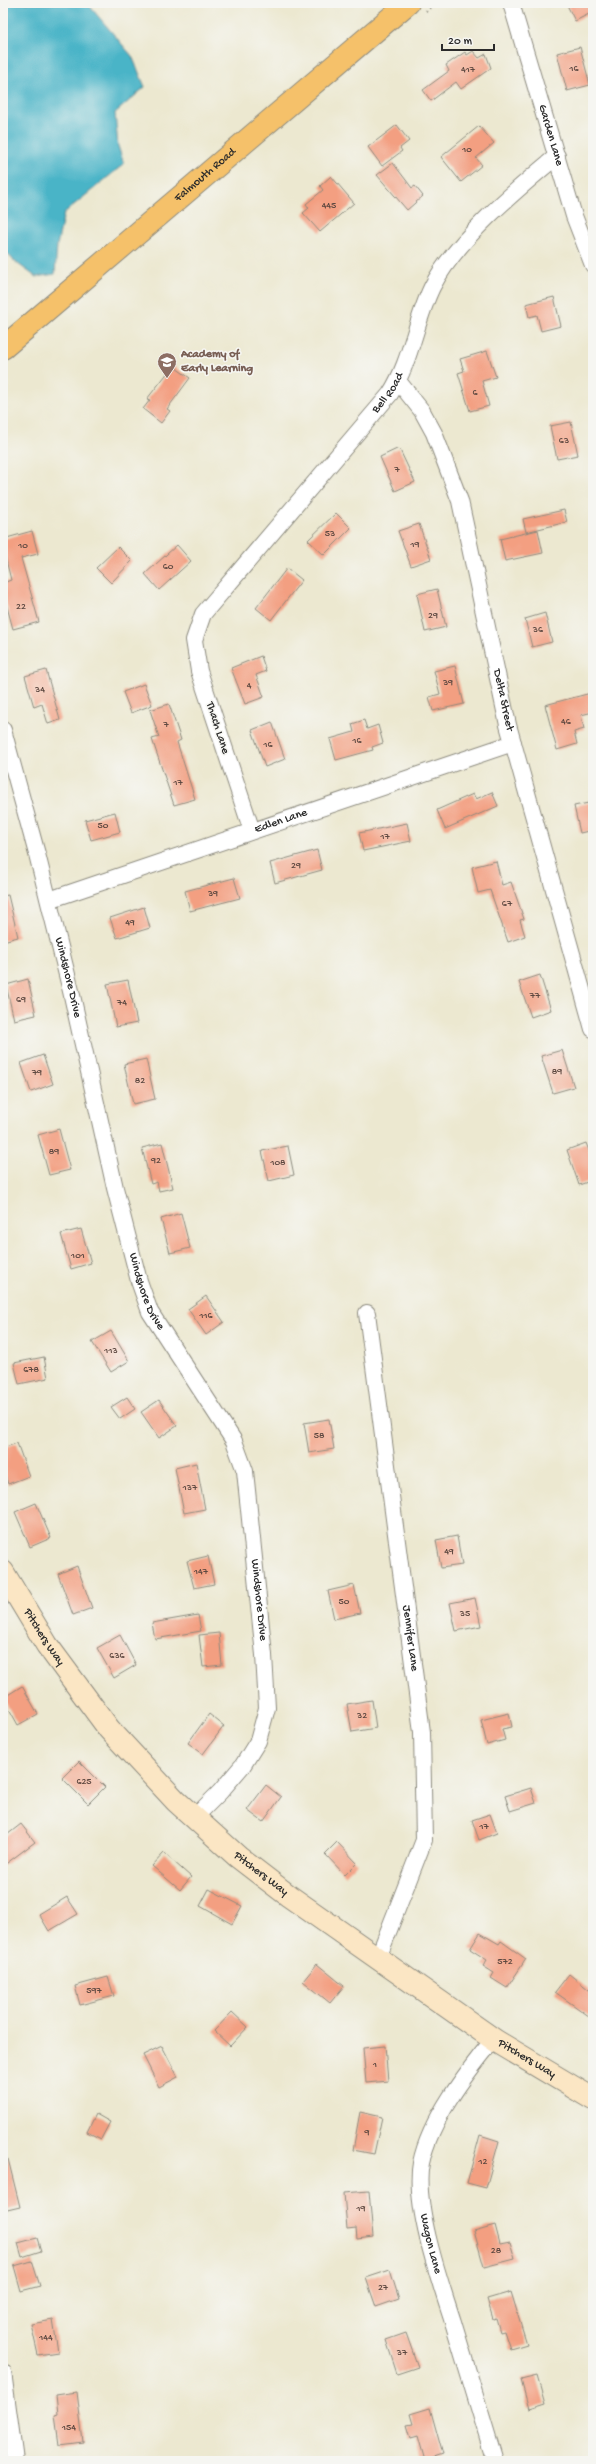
<svg xmlns="http://www.w3.org/2000/svg" width="596" height="2464" viewBox="0 0 596 2464" font-family="'Gochi Hand',sans-serif">
	<rect width="100%" height="100%" fill="#f6f6f2"/>
	<filter id="ink" filterUnits="userSpaceOnUse"><feTurbulence type="fractalNoise" baseFrequency=".025" numOctaves="2"/><feDisplacementMap in="SourceGraphic" scale="8" xChannelSelector="R" yChannelSelector="G"/><feConvolveMatrix kernelMatrix="1 2 1 2 8 2 1 2 1" color-interpolation-filters="sRGB"/></filter>
	<filter id="wash" filterUnits="userSpaceOnUse"><feTurbulence type="fractalNoise" baseFrequency=".012" numOctaves="4" result="noise"/><feDisplacementMap in="SourceGraphic" scale="16" xChannelSelector="R" yChannelSelector="G"/><feGaussianBlur stdDeviation="0.9" result="paint"/><feColorMatrix in="noise" values="0 0 0 0 0 0 0 0 0 0 0 0 0 0 0 0 0 1.4 0 .05"/><feComposite in="paint" operator="in"/></filter>
	<g filter="url(#wash)">
		<rect width="100%" height="100%" fill="#ece8d0"/>
		<path fill="#49b4c7" stroke="#3a7079" d="M3,3H87L132,56L145,87L115,113L118,146L124,164L64,213L57,245L55,274L36,277L14,261L3,248Z"/>
		<g id="blocks">
			<g fill="#f39f81">
				<path d="M566,3H593V12L575,21Z"/>
				<path d="M580,47L590,85L567,91L557,53Z"/>
				<path d="M473,51L479,58L486,54L491,68L461,89L456,82L431,101L423,90L449,71L446,65L465,52L467,55Z"/>
				<path d="M397,125L409,141L400,148L402,151L382,166L368,147Z"/>
				<path d="M479,126L494,143L476,158L482,165L461,182L441,157Z"/>
				<path d="M393,163L412,188L415,186L423,196L407,210L377,175Z"/>
				<path d="M331,176L354,203L320,232L303,213L309,208L306,204L323,190L320,186Z"/>
				<path d="M554,297L561,326L541,331L537,315L529,317L526,304Z"/>
				<path d="M487,351L496,377L482,381L489,406L470,411L458,373L464,371L460,359Z"/>
				<path d="M173,366L190,378L167,409L170,411L161,423L143,409L150,400L147,399Z"/>
				<path d="M571,422L578,455L557,459L550,426Z"/>
				<path d="M399,448L415,482L395,491L380,457Z"/>
				<path d="M564,510L567,522L526,532L523,519Z"/>
				<path d="M336,513L351,528L324,555L308,540Z"/>
				<path d="M419,524L431,559L411,566L398,531Z"/>
				<path d="M538,530L543,553L505,561L500,539Z"/>
				<path d="M32,531L38,554L21,558L39,622L13,629L3,592V583L11,580L3,548V539Z"/>
				<path d="M177,545L191,561L159,590L145,574Z"/>
				<path d="M118,547L132,561L111,583L96,568Z"/>
				<path d="M287,568L302,580L271,620L256,608Z"/>
				<path d="M437,589L446,627L425,632L417,594Z"/>
				<path d="M545,613L552,642L532,647L525,619Z"/>
				<path d="M261,656L266,671L256,675L264,697L245,704L231,668Z"/>
				<path d="M455,666L464,704L433,711L429,697L440,694L434,671Z"/>
				<path d="M46,670L60,720L48,724L42,704L34,707L25,676Z"/>
				<path d="M144,684L152,705L131,713L123,692Z"/>
				<path d="M591,693L593,712L581,715L584,729L574,732L577,744L557,750L545,705Z"/>
				<path d="M169,704L181,740L177,742L195,799L174,805L152,739L159,737L150,710Z"/>
				<path d="M364,720L367,729L378,725L383,743L372,747L373,750L336,760L330,739L354,732L352,724Z"/>
				<path d="M272,722L285,759L265,767L252,730Z"/>
				<path d="M492,792L498,806L445,829L437,810L473,794L476,799Z"/>
				<path d="M593,802V830L580,833L574,806Z"/>
				<path d="M115,812L120,832L91,840L85,820Z"/>
				<path d="M407,823L411,841L363,851L359,833Z"/>
				<path d="M317,850L322,870L275,883L270,863Z"/>
				<path d="M496,861L502,885L511,882L524,919L520,920L525,936L508,942L490,890L478,893L472,867Z"/>
				<path d="M234,878L240,898L190,911L185,891Z"/>
				<path d="M8,895L18,937L3,941V896Z"/>
				<path d="M144,907L150,928L117,938L110,918Z"/>
				<path d="M540,975L551,1010L531,1017L519,982Z"/>
				<path d="M28,979L36,1015L14,1020L6,985Z"/>
				<path d="M128,980L137,1023L116,1027L107,984Z"/>
				<path d="M562,1050L574,1087L553,1093L541,1056Z"/>
				<path d="M43,1055L53,1084L31,1092L21,1063Z"/>
				<path d="M146,1059L155,1099L133,1104L124,1064Z"/>
				<path d="M59,1129L70,1170L49,1175L38,1135Z"/>
				<path d="M162,1143L173,1188L159,1191L157,1182L151,1184L142,1148Z"/>
				<path d="M586,1143L593,1161V1180L579,1185L567,1150Z"/>
				<path d="M288,1146L294,1175L269,1181L262,1151Z"/>
				<path d="M181,1213L190,1248L170,1253L161,1219Z"/>
				<path d="M81,1229L91,1263L71,1269L61,1234Z"/>
				<path d="M206,1296L224,1322L206,1335L188,1309Z"/>
				<path d="M111,1331L129,1361L111,1372L92,1342Z"/>
				<path d="M44,1357L48,1378L19,1384L14,1363Z"/>
				<path d="M127,1397L135,1409L120,1419L111,1407Z"/>
				<path d="M159,1400L177,1426L159,1438L141,1412Z"/>
				<path d="M329,1419L334,1449L309,1453L304,1423Z"/>
				<path d="M17,1443L29,1476L8,1484L3,1469V1448Z"/>
				<path d="M196,1463L205,1509L184,1513L175,1468Z"/>
				<path d="M36,1503L51,1538L30,1547L15,1512Z"/>
				<path d="M457,1536L462,1565L441,1568L436,1540Z"/>
				<path d="M208,1556L214,1584L194,1588L187,1561Z"/>
				<path d="M77,1566L92,1608L73,1615L58,1574Z"/>
				<path d="M354,1585L360,1613L334,1619L328,1591Z"/>
				<path d="M475,1598L481,1626L456,1631L450,1603Z"/>
				<path d="M198,1615L201,1631L155,1639L152,1623Z"/>
				<path d="M219,1633L222,1665L203,1667L199,1635Z"/>
				<path d="M120,1635L136,1665L114,1678L97,1648Z"/>
				<path d="M22,1686L38,1714L18,1725L3,1698Z"/>
				<path d="M372,1700L376,1728L352,1732L347,1704Z"/>
				<path d="M509,1713L512,1727L502,1729L505,1740L487,1745L481,1720Z"/>
				<path d="M209,1714L224,1726L203,1754L188,1743Z"/>
				<path d="M79,1761L105,1787L88,1804L62,1778Z"/>
				<path d="M266,1785L281,1797L263,1822L247,1810Z"/>
				<path d="M531,1788L536,1803L510,1811L505,1796Z"/>
				<path d="M490,1814L497,1833L479,1840L472,1820Z"/>
				<path d="M21,1824L35,1842L3,1866V1838Z"/>
				<path d="M337,1842L357,1863L345,1875L325,1854Z"/>
				<path d="M164,1853L191,1877L180,1890L152,1866Z"/>
				<path d="M209,1889L242,1906L232,1924L200,1906Z"/>
				<path d="M67,1897L78,1914L49,1931L39,1914Z"/>
				<path d="M480,1933L499,1944L501,1941L526,1959L507,1988L491,1978L494,1973L483,1966L487,1960L470,1949Z"/>
				<path d="M317,1964L344,1986L330,2003L303,1981Z"/>
				<path d="M569,1974L593,1993V2019L555,1992Z"/>
				<path d="M108,1977L114,1996L80,2005L75,1986Z"/>
				<path d="M232,2012L248,2027L230,2046L214,2031Z"/>
				<path d="M162,2046L178,2077L159,2087L143,2055Z"/>
				<path d="M385,2046L388,2081L366,2083L363,2048Z"/>
				<path d="M360,2112L382,2117L374,2154L353,2150Z"/>
				<path d="M96,2114L110,2122L101,2139L87,2132Z"/>
				<path d="M480,2135L499,2141L486,2188L467,2183Z"/>
				<path d="M8,2159L20,2207L3,2211V2160Z"/>
				<path d="M369,2191L373,2237L357,2239L356,2228L347,2229L344,2193Z"/>
				<path d="M495,2225L500,2244L510,2242L515,2259L484,2267L474,2231Z"/>
				<path d="M37,2238L41,2251L22,2257L18,2243Z"/>
				<path d="M32,2261L40,2286L21,2291L14,2266Z"/>
				<path d="M390,2270L399,2299L376,2307L366,2278Z"/>
				<path d="M511,2292L527,2344L510,2349L504,2331L500,2332L496,2318L493,2319L487,2299Z"/>
				<path d="M53,2320L58,2352L38,2355L31,2324Z"/>
				<path d="M406,2333L418,2367L397,2374L386,2340Z"/>
				<path d="M537,2376L545,2404L529,2409L521,2380Z"/>
				<path d="M77,2392L83,2442L59,2445L55,2415L58,2414L56,2395Z"/>
				<path d="M430,2408L443,2455L425,2461L418,2436L411,2438L407,2425L413,2424L410,2414Z"/>
			</g>
		</g>
	</g>
	<g filter="url(#ink)">
		<use href="#blocks" fill-opacity="0" stroke="#8c8a7e" stroke-width="1"/>
		<g fill="none" stroke-linecap="round" stroke-linejoin="round">
			<g stroke="#8c8a7e" stroke-width="18">
				<g id="minor">
					<path id="s1" d="M511,3L574,216L593,265"/>
					<path id="s2" d="M398,381L422,411L434,433L460,501L508,725L593,1029"/>
					<path id="s3" d="M3,730L37,854L71,991L115,1188L139,1281L150,1312L234,1441L245,1471L264,1655L267,1708L258,1741L243,1765L220,1792L194,1818"/>
					<path id="s4" d="M252,831L199,671L194,640L203,614L390,394C411,362 415,322 432,287C455,241 517,189 557,156"/>
					<path id="s5" d="M49,900L513,743"/>
					<path id="s6" d="M367,1313L422,1732L424,1840L378,1958"/>
					<path id="s7" d="M494,2039C466,2073 430,2120 421,2163C413,2204 440,2282 453,2322C467,2369 481,2415 495,2461"/>
					<path d="M3,2372L15,2461"/>
				</g>
			</g>
			<g stroke="#8c8a7e" stroke-width="24">
				<g id="secondary">
					<path id="s8" d="M3,1572L47,1645L109,1729L176,1801L238,1857L289,1896L496,2041L593,2099"/>
				</g>
			</g>
			<g stroke="#8c8a7e" stroke-width="24">
				<g id="primary">
					<path id="s9" d="M3,348L408,3"/>
				</g>
			</g>
			<path stroke="#8c8a7e" stroke-width="2.5" stroke-dasharray="1 3" stroke-linecap="butt" d="M426,11L436,3"/>
			<use href="#minor" stroke="#fff" stroke-width="16"/>
			<use href="#secondary" stroke="#fbe6c4" stroke-width="22"/>
			<use href="#primary" stroke="#f5c16b" stroke-width="22"/>
		</g>
	</g>
	<defs>
		<g id="school-pin" transform="scale(1)"><path d="M0 17L-7.5 6A9.5 9.5 0 1 1 7.5 6Z" fill="#8d6e63" stroke="#f6f6f2"/><path d="M0-5L7-2L0 1L-7-2ZM-4 1L0 2.5L4 1V4Q0 6-4 4Z" fill="#fff"/></g>
	</defs>
	<g fill-rule="evenodd">
		<use href="#school-pin" x="167" y="362"/>
	</g>
	<g text-anchor="middle" dominant-baseline="central" stroke-width="3" stroke-linejoin="round" paint-order="stroke">
		<g font-size="10" fill="#5d4840">
			<text x="574" y="69">16</text>
			<text x="468" y="70">417</text>
			<text x="467" y="150">10</text>
			<text x="329" y="206">445</text>
			<text x="475" y="393">6</text>
			<text x="564" y="441">63</text>
			<text x="397" y="470">7</text>
			<text x="330" y="534">53</text>
			<text x="415" y="545">19</text>
			<text x="23" y="546">10</text>
			<text x="168" y="567">60</text>
			<text x="21" y="607">22</text>
			<text x="433" y="616">29</text>
			<text x="538" y="630">36</text>
			<text x="448" y="683">39</text>
			<text x="249" y="686">4</text>
			<text x="40" y="690">34</text>
			<text x="566" y="722">46</text>
			<text x="166" y="725">7</text>
			<text x="357" y="741">16</text>
			<text x="268" y="745">16</text>
			<text x="178" y="783">17</text>
			<text x="103" y="826">50</text>
			<text x="385" y="837">17</text>
			<text x="296" y="866">29</text>
			<text x="213" y="894">39</text>
			<text x="507" y="904">67</text>
			<text x="130" y="923">49</text>
			<text x="535" y="996">77</text>
			<text x="21" y="1000">69</text>
			<text x="122" y="1003">74</text>
			<text x="557" y="1072">89</text>
			<text x="37" y="1073">79</text>
			<text x="140" y="1081">82</text>
			<text x="54" y="1152">89</text>
			<text x="156" y="1161">92</text>
			<text x="278" y="1163">108</text>
			<text x="78" y="1256">101</text>
			<text x="206" y="1316">116</text>
			<text x="111" y="1351">113</text>
			<text x="31" y="1370">678</text>
			<text x="319" y="1436">58</text>
			<text x="190" y="1488">137</text>
			<text x="449" y="1552">49</text>
			<text x="201" y="1572">147</text>
			<text x="344" y="1602">50</text>
			<text x="465" y="1614">35</text>
			<text x="117" y="1656">636</text>
			<text x="362" y="1716">32</text>
			<text x="84" y="1782">625</text>
			<text x="484" y="1827">17</text>
			<text x="505" y="1962">572</text>
			<text x="94" y="1991">597</text>
			<text x="375" y="2065">1</text>
			<text x="367" y="2133">9</text>
			<text x="483" y="2162">12</text>
			<text x="361" y="2209">19</text>
			<text x="496" y="2251">28</text>
			<text x="383" y="2288">27</text>
			<text x="46" y="2338">144</text>
			<text x="402" y="2353">37</text>
			<text x="69" y="2428">154</text>
		</g>
		<g font-size="12" fill="#2b2b2b" stroke="#f6f6f2">
			<text stroke="none"><textPath href="#s1" startOffset="138">Garden Lane</textPath></text>
			<text stroke="none"><textPath href="#s9" startOffset="266">Falmouth Road</textPath></text>
			<text stroke="none"><textPath href="#s4" startOffset="516">Bell Road</textPath></text>
			<text stroke="none"><textPath href="#s2" startOffset="340">Delta Street</textPath></text>
			<text transform="translate(217 728) rotate(72)">Thach Lane</text>
			<text stroke="none"><textPath href="#s5" startOffset="245">Edlen Lane</textPath></text>
			<text stroke="none"><textPath href="#s3" startOffset="256">Windshore Drive</textPath></text>
			<text stroke="none"><textPath href="#s3" startOffset="580">Windshore Drive</textPath></text>
			<text stroke="none"><textPath href="#s3" startOffset="916">Windshore Drive</textPath></text>
			<text stroke="none"><textPath href="#s8" startOffset="77">Pitchers Way</textPath></text>
			<text stroke="none"><textPath href="#s6" startOffset="328">Jennifer Lane</textPath></text>
			<text stroke="none"><textPath href="#s8" startOffset="400">Pitchers Way</textPath></text>
			<text stroke="none"><textPath href="#s8" startOffset="724">Pitchers Way</textPath></text>
			<text stroke="none"><textPath href="#s7" startOffset="227">Wagon Lane</textPath></text>
		</g>
		<g font-size="12" font-weight="bold" fill="#785e54" stroke="#f6f6f2" text-anchor="start">
			<text x="181" y="355">Academy of<tspan x="181" dy="14">Early Learning</tspan></text>
		</g>
	</g>
	<rect width="596" height="2464" fill="none" stroke="#f6f6f2" stroke-width="16"/>
	<path d="M442 44v6h52v-6" fill="none" stroke="#2b2b2b" stroke-width="2"/>
	<text x="448" y="44" font-size="12" fill="#2b2b2b" stroke="#f6f6f2" stroke-width="3" paint-order="stroke">20 m</text>
</svg>
